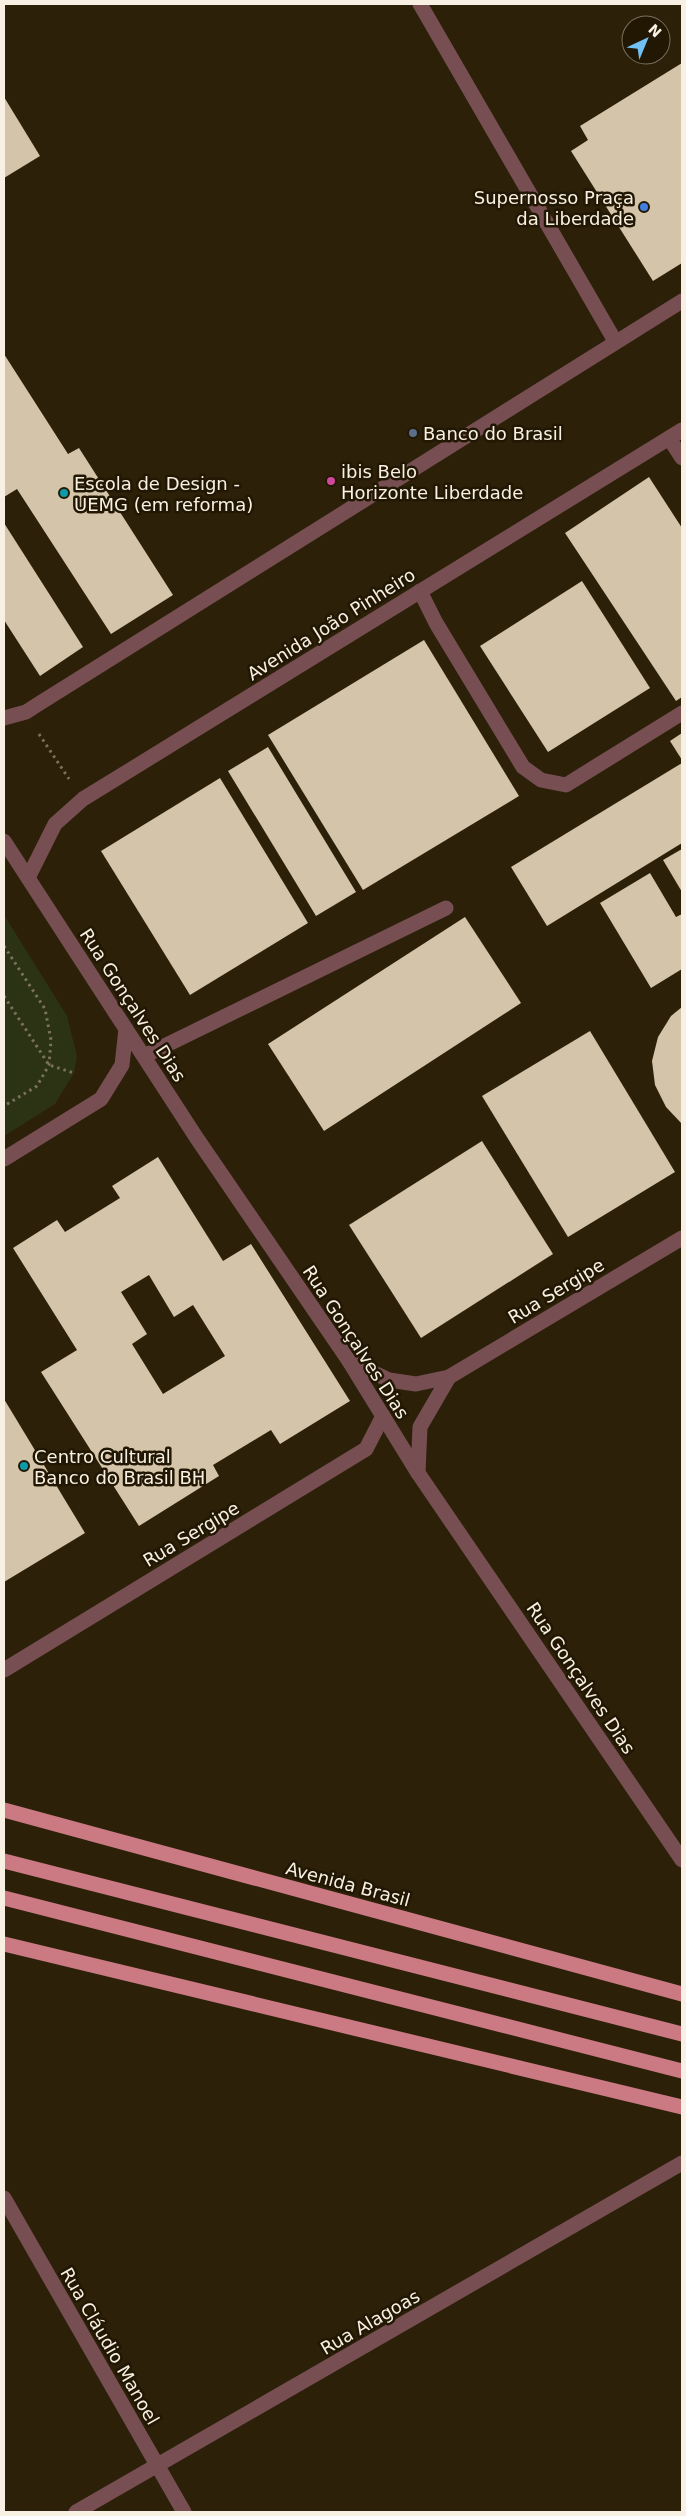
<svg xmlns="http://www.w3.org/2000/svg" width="686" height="2516" viewBox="0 0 686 2516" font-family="'DejaVu Sans',sans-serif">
	<rect width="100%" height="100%" fill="#2c2009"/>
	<path fill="#2c3314" d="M4,915L67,1016L77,1056L74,1073L55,1104L4,1136Z"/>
	<g fill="#d4c4a9" fill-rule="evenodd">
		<path d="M682,63V263L653,281L571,151L588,140L580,126Z"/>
		<path d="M4,97L40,156L4,178Z"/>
		<path d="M4,354L68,454L79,448L173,595L111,634L17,489L4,497Z"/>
		<path d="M649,477L682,528V697L676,701L565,533Z"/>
		<path d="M4,523L83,647L40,676L4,620Z"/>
		<path d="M582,581L650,688L548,752L480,646Z"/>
		<path d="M424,640L519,796L363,890L268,735Z"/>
		<path d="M682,733V760L670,741Z"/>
		<path d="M268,747L356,892L316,916L228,771Z"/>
		<path d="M682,763V843L547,926L511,867Z"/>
		<path d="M220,778L308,923L190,995L101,851Z"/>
		<path d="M682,849V892L663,860Z"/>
		<path d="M650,873L676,917L682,914V969L651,988L600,903Z"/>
		<path d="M465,917L521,1003L324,1131L268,1044Z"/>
		<path d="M682,1007V1124L666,1107L655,1085L652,1061L658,1037L671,1016Z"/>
		<path d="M590,1031L675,1172L568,1237L482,1096Z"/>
		<path d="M482,1141L553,1254L421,1338L349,1225Z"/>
		<path d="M158,1157L223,1261L251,1244L350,1401L280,1444L271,1430L213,1465L219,1476L139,1526L41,1372L77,1350L13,1248L57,1220L65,1232L120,1198L112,1186ZM149,1275L174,1317L193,1305L225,1356L163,1394L132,1344L147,1334L121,1292Z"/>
		<path d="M4,1399L85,1533L4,1582Z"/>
	</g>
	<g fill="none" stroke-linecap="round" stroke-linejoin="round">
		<g stroke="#7c715e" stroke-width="3" stroke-dasharray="2.5 4" stroke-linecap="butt">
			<path d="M39,734L69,779"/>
			<path d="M4,946L45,1009L51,1040L49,1065L37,1086L4,1106"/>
			<path d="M4,996L49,1065L74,1073"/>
		</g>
		<g stroke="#774f53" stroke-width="15">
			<path d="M420,4L615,341"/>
			<path d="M669,438L682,458"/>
			<path d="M420,591L436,623L523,767L541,780L566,785L682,713"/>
			<path d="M4,718L26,712L40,703L682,301"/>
			<path d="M4,841L196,1137L349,1361L418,1473L682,1860"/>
			<path d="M28,878L55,824L83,799L682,430"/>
			<path d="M144,1056L446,908"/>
			<path d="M4,1159L101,1099L122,1065L126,1029"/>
			<path d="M349,1361L389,1380L416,1384L449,1377L682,1238"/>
			<path d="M418,1473L420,1427L449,1377"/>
			<path d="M4,1670L366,1449L383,1416"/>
			<path d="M4,2198L184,2512"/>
			<path d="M76,2512L682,2163"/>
		</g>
		<g stroke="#cb7983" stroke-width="15">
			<path d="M4,1810L682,1994"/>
			<path d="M4,1861L682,2034"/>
			<path d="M4,1898L682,2071"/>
			<path d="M4,1944L682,2107"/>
		</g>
	</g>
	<circle fill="#3f7fe0" stroke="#221702" stroke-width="2" cx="644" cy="207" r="5"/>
	<circle fill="#5c6f8a" stroke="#221702" stroke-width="2" cx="413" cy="433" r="5"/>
	<circle fill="#d1479c" stroke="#221702" stroke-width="2" cx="331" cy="481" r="5"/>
	<g fill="#0f9aa8" stroke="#221702" stroke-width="2">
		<circle cx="64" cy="493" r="5"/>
		<circle cx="24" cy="1466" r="5"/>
	</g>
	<g text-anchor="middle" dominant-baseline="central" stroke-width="5" stroke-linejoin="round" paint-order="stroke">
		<g font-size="18" fill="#f8f0e3" stroke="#221702" text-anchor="start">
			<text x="634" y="197" text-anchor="end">Supernosso Praça<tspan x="634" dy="21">da Liberdade</tspan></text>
			<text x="423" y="433">Banco do Brasil</text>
			<text x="341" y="471">ibis Belo<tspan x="341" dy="21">Horizonte Liberdade</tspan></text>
			<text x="74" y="483">Escola de Design -<tspan x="74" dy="21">UEMG (em reforma)</tspan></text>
			<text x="34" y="1456">Centro Cultural<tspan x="34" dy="21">Banco do Brasil BH</tspan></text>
		</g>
		<g font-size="18" fill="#f8f0e3" stroke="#221702">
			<text transform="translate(331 624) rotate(-32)">Avenida João Pinheiro</text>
			<text transform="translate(133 1005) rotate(57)">Rua Gonçalves Dias</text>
			<text transform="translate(556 1291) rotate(-31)">Rua Sergipe</text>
			<text transform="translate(356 1342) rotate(57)">Rua Gonçalves Dias</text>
			<text transform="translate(191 1534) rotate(-31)">Rua Sergipe</text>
			<text transform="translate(581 1678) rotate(56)">Rua Gonçalves Dias</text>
			<text transform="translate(348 1884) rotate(15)">Avenida Brasil</text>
			<text transform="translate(370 2322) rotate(-30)">Rua Alagoas</text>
			<text transform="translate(110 2346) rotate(60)">Rua Cláudio Manoel</text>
		</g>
	</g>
	<rect width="686" height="2516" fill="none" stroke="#f8f0e3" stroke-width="10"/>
	<g transform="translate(646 40) rotate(44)"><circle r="24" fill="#221702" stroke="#786e5c"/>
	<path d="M0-4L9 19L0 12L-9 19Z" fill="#72c1f5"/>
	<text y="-8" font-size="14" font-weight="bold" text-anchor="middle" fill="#f8f0e3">N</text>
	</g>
</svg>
